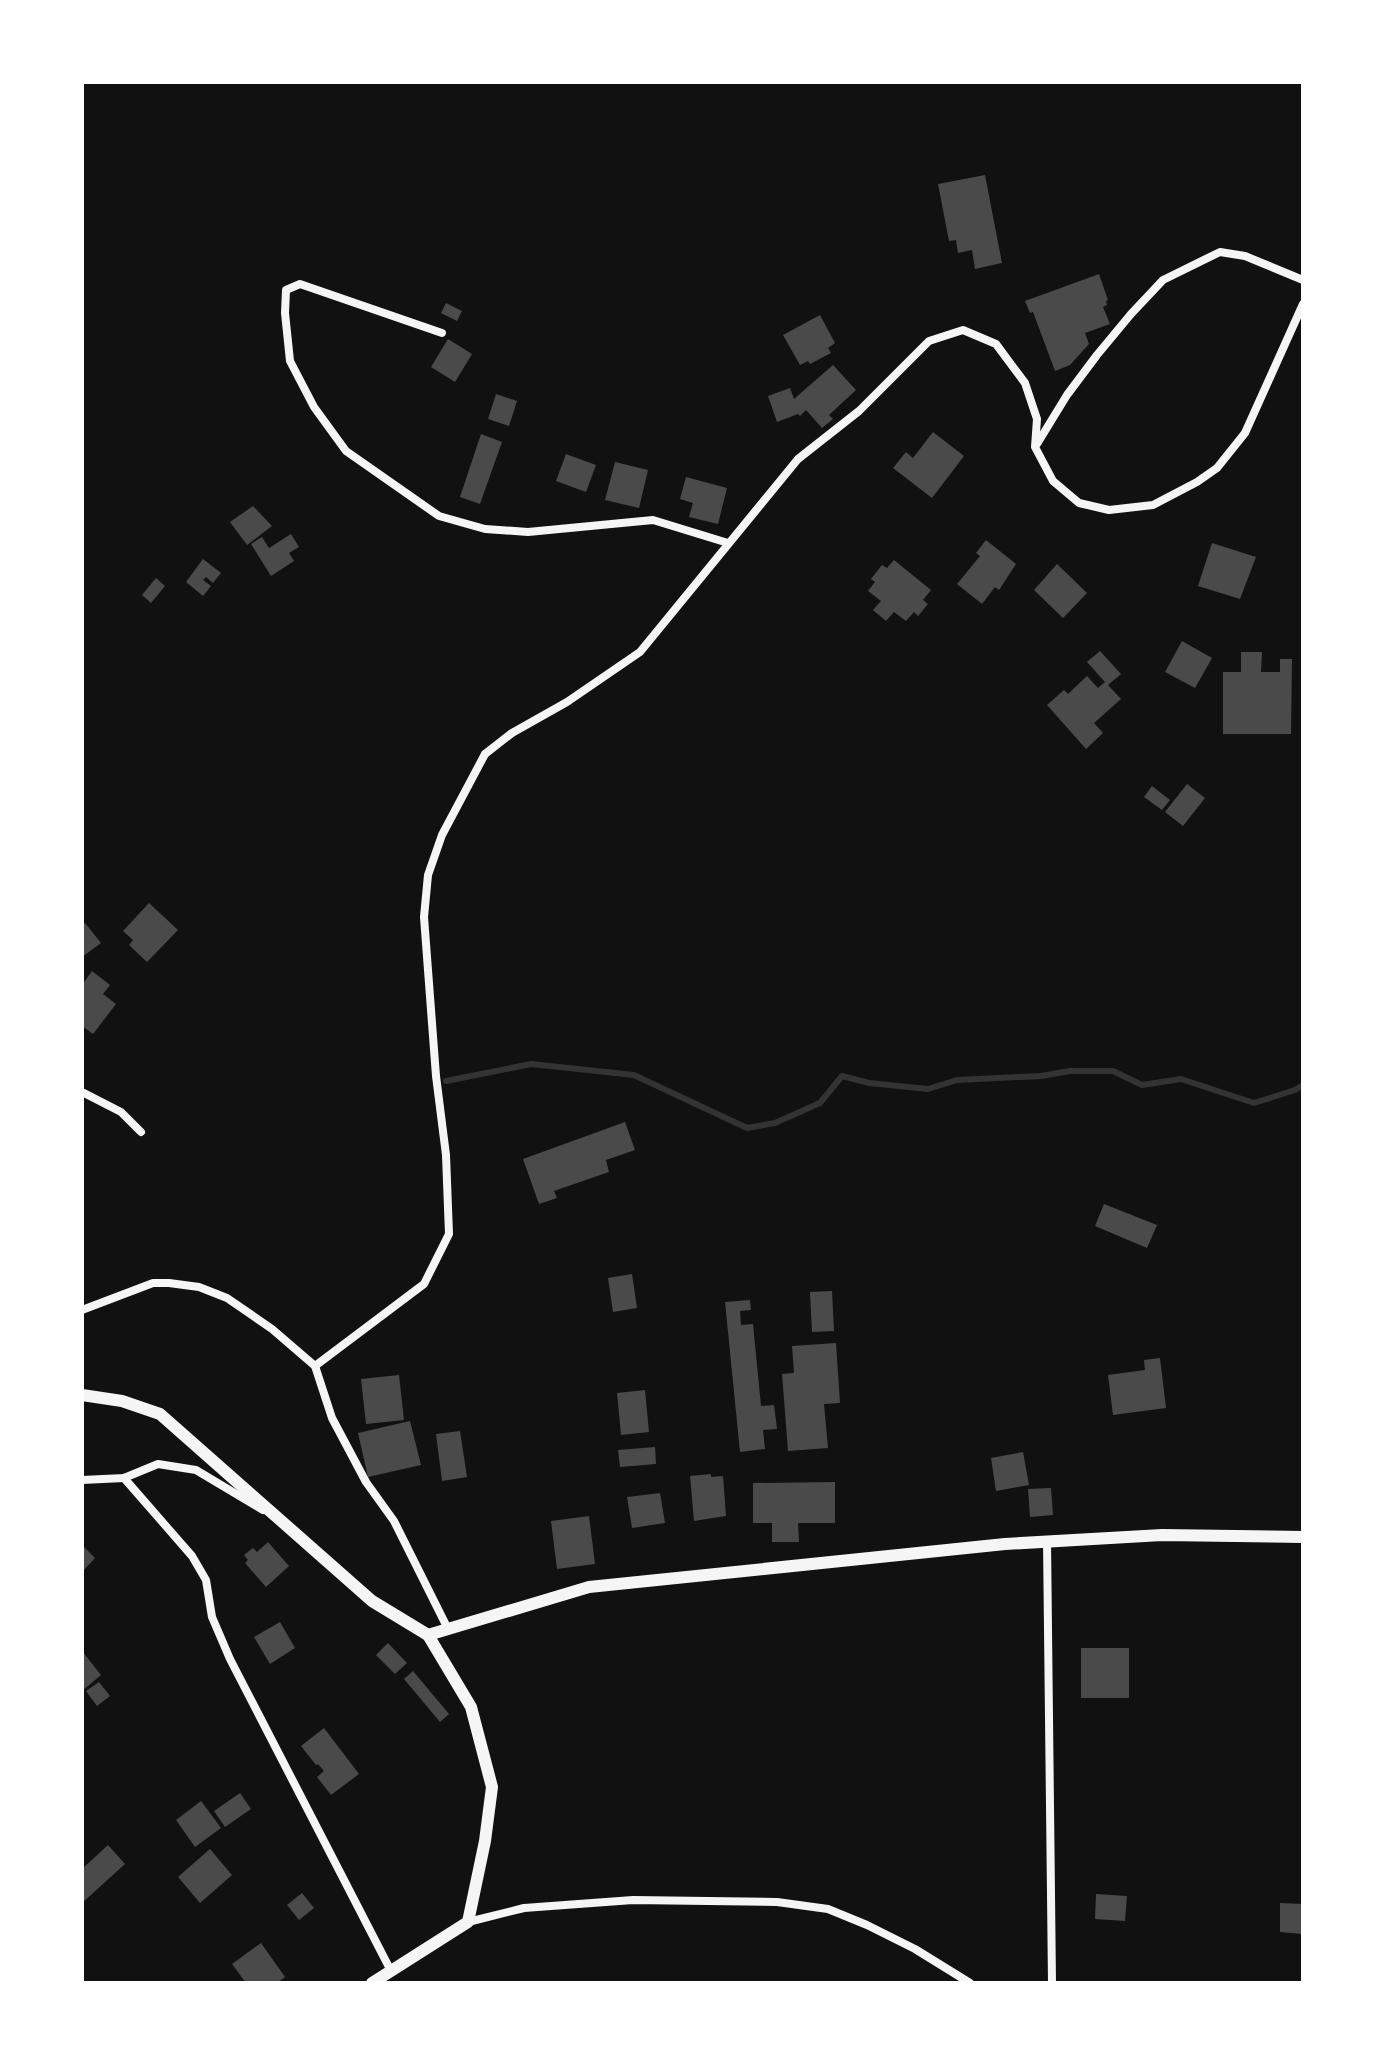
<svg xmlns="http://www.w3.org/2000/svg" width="1385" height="2065" viewBox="0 0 1385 2065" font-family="'Roboto Condensed',sans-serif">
	<rect width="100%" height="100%" fill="#111"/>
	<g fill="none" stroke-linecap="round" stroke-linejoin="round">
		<path stroke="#333" stroke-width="6" d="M446,1081L531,1064L634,1075L747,1128L775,1123L820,1103L842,1076L869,1083L928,1089L957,1080L1041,1076L1070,1071H1113L1142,1085L1181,1079L1254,1103L1295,1090L1303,1085"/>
	</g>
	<g fill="#4a4a4a">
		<path d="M985,175L1002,263L975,269L972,250L958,253L956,240L949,241L938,184Z"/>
		<path d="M1099,274L1108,300L1106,301L1107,305L1103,307L1110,324L1085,333L1089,344L1070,365L1055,371L1033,312L1030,313L1025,301Z"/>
		<path d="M446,303L462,311L457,321L441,313Z"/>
		<path d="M820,315L835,343L828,348L831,353L810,364L808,361L800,365L783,335Z"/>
		<path d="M448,339L472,354L455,382L431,367Z"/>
		<path d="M833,365L856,390L829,415L833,419L822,428L806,410L800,416L798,414L777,422L768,396L790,388L794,399Z"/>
		<path d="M496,394L517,401L509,426L488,419Z"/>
		<path d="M933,432L964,456L932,498L893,468L906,452L913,458Z"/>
		<path d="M481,434L502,442L480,504L460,497Z"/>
		<path d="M566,454L596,465L586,492L556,481Z"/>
		<path d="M615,462L648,470L639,508L605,500Z"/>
		<path d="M686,477L727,488L718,524L689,517L693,503L680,499Z"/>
		<path d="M253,506L272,526L247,545L230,522Z"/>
		<path d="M291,534L299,547L289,553L294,561L271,576L251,544L262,537L269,548Z"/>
		<path d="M986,540L1016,564L999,590L995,587L982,604L957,584L980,556L976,553Z"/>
		<path d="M1212,543L1256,557L1240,599L1198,586Z"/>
		<path d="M203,559L221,573L213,583L206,577L203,580L211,586L203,596L186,582Z"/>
		<path d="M894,560L931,590L923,600L928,604L918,616L914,612L906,621L894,612L886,621L873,610L881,601L868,591L875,582L871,579L882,565L887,568Z"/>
		<path d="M1057,564L1087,593L1063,618L1034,590Z"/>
		<path d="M156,578L165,586L151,603L142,595Z"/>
		<path d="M1182,641L1212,658L1195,688L1165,672Z"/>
		<path d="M1100,651L1121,674L1108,685L1121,699L1094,723L1103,733L1086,749L1047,705L1064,690L1068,694L1087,676L1098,688L1105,682L1087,662Z"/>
		<path d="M1241,652H1262L1261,672H1280V659H1292L1291,734H1223V672H1241Z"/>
		<path d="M1187,784L1205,798L1183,826L1165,812Z"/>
		<path d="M1152,786L1170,800L1162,810L1144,797Z"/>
		<path d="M149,903L178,930L147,962L129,945L133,940L123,931Z"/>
		<path d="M85,923L101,943L82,957V925Z"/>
		<path d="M92,971L110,985L103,994L116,1004L93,1034L82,1026V985Z"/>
		<path d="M625,1122L635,1150L606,1160L609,1172L554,1191L557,1198L539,1204L523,1159Z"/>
		<path d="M1104,1204L1157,1225L1147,1248L1095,1226Z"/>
		<path d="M632,1274L637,1308L613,1312L608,1278Z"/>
		<path d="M832,1291L834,1331L812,1332L810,1292Z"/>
		<path d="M750,1300L751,1310L740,1311L741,1325L753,1324L761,1406L774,1405L777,1429L763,1430L765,1449L740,1452L725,1302Z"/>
		<path d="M836,1343L840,1403L824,1404L828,1448L788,1451L782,1374L794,1373L792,1346Z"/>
		<path d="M1160,1358L1166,1408L1113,1415L1108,1375L1145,1370L1144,1360Z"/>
		<path d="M399,1375L404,1420L366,1424L361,1379Z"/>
		<path d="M645,1390L649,1432L621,1435L617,1393Z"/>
		<path d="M410,1421L421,1465L368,1477L358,1433Z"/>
		<path d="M460,1431L467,1477L442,1481L436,1434Z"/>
		<path d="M655,1447L656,1464L620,1467L618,1450Z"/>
		<path d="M1023,1452L1029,1485L996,1491L991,1458Z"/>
		<path d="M711,1474V1477L723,1476L726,1516L694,1521L690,1476Z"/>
		<path d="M835,1482V1523H798L799,1542H772V1523H753V1483Z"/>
		<path d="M1051,1488L1053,1515L1030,1517L1028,1489Z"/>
		<path d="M660,1493L665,1523L632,1528L627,1497Z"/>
		<path d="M589,1516L595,1564L557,1569L551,1521Z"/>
		<path d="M268,1542L289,1566L266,1587L245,1563L248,1560L244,1555L253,1548L257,1552Z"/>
		<path d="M82,1545L95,1558L82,1572Z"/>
		<path d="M280,1622L295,1648L270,1664L254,1637Z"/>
		<path d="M388,1643L407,1663L395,1674L376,1655Z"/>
		<rect x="1081" y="1648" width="48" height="50"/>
		<path d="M82,1651L101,1675L82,1691Z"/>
		<path d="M413,1671L449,1714L440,1722L404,1679Z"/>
		<path d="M99,1682L110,1696L97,1706L86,1691Z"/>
		<path d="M324,1728L359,1774L331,1795L317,1777L324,1771L318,1764L316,1765L301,1746Z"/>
		<path d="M240,1793L251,1809L225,1827L214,1811Z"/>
		<path d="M201,1801L221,1828L195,1847L176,1820Z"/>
		<path d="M108,1845L125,1864L82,1903V1869Z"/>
		<path d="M210,1849L232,1875L200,1903L178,1877Z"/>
		<path d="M302,1893L314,1908L299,1920L287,1905Z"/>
		<path d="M1096,1894L1127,1896L1125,1921L1095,1919Z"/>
		<path d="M1280,1903L1303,1904V1934L1280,1932Z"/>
		<path d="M261,1943L285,1977L277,1983H246L232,1964Z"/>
	</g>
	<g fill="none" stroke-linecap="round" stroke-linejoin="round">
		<g stroke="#f5f5f5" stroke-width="8">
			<path d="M442,333L300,284L286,290L285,313L290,361L314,407L346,451L439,516L485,529L528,532L653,520L728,543"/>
			<path d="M1037,444L1067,395L1097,355L1131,314L1163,280L1220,252L1245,256L1303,280"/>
			<path d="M82,1092L121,1112L141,1132"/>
			<path d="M82,1310L153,1283H169L199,1287L227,1298L272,1329L315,1366L332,1418L366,1482L394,1521L448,1629"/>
			<path d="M315,1366L424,1284L449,1234L446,1155L436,1076L424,917L428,875L442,835L485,754L512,733L567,702L640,652L798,459L859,411L929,341L963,330L996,344L1025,383L1037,419L1035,447L1053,481L1079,503L1109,510L1153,505L1197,482L1217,468L1245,433L1303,304"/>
			<path d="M124,1478L192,1556L206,1580L212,1617L230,1659L390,1969"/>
			<path d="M82,1480L124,1478L158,1464L196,1470L263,1510"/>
			<path d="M1047,1541L1052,1983"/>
			<path d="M468,1922L524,1908L633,1900L777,1902L828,1909L867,1925L915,1949L970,1983"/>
		</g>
		<g stroke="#f5f5f5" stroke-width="12">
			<path d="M82,1395L122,1401L160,1414L372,1601L428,1635"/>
			<path d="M372,1983L468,1922L485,1841L492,1787L471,1707L428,1635L589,1587L1005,1544L1162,1535L1303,1537"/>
		</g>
	</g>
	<rect width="1385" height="2065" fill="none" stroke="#ffffff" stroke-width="168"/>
</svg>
